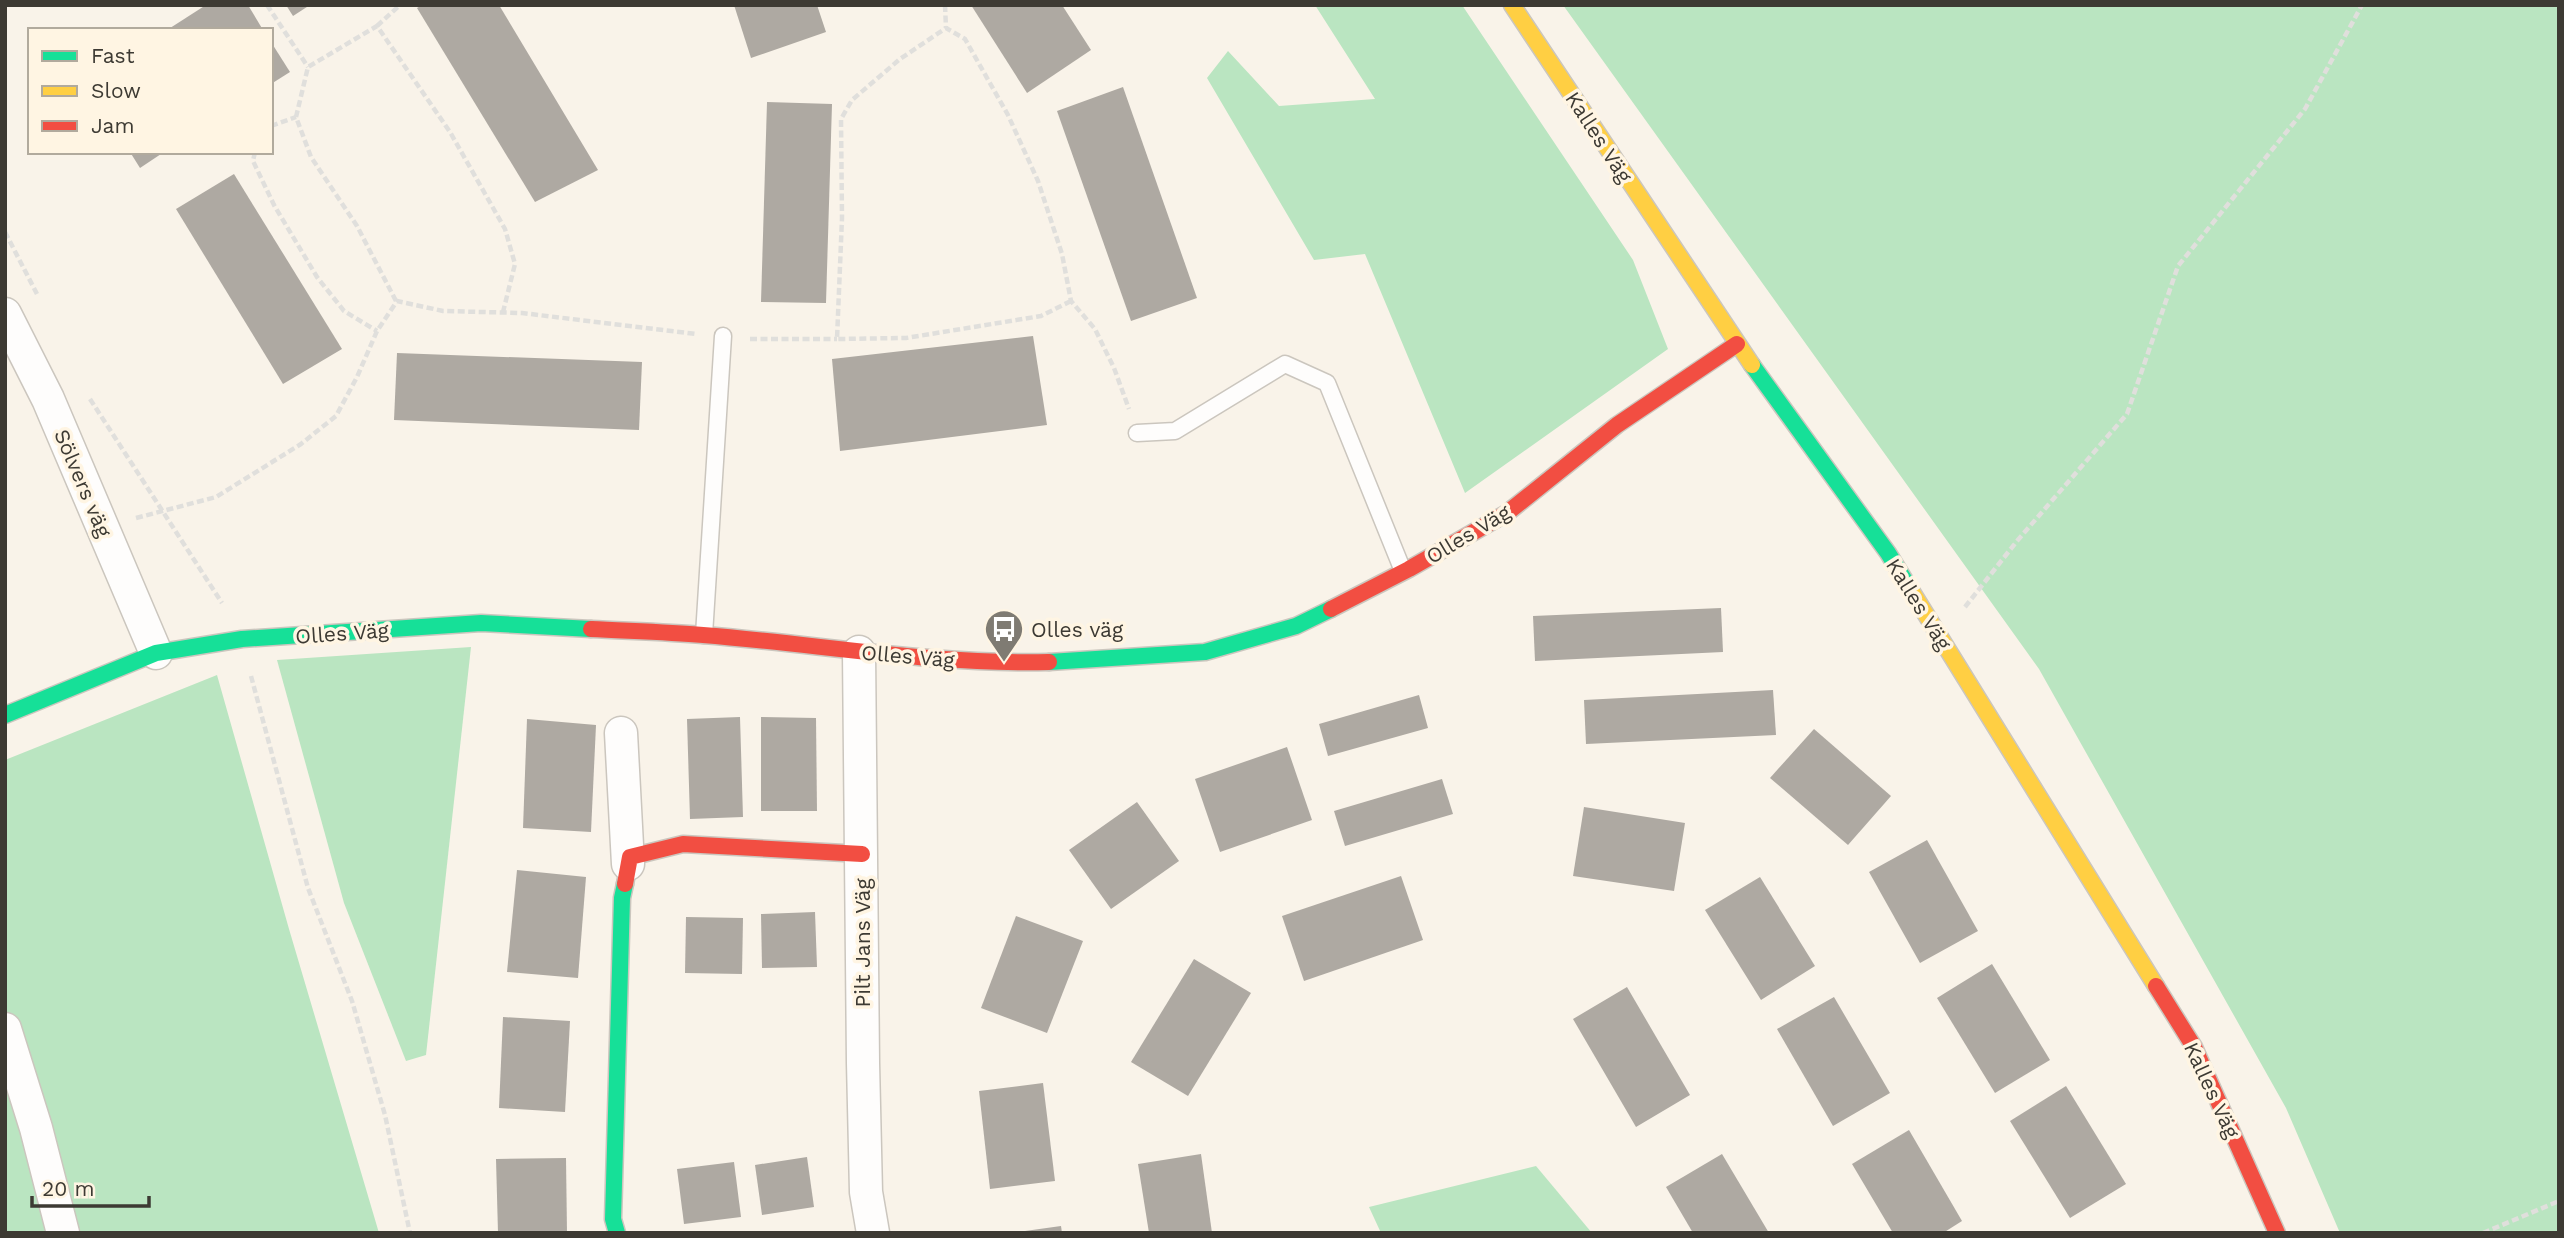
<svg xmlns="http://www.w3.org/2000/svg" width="2564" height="1238" viewBox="0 0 2564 1238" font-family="'Work Sans',sans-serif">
	<rect width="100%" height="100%" fill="#f9f3e9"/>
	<g fill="#bae5c1">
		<path d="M1315,5H1462L1633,260L1668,349L1465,493L1365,254L1314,260L1207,78L1228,51L1279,106L1375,99Z"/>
		<path d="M1563,5H2559V1233H2340L2286,1108L2039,669Z"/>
		<path d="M471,647L426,1055L406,1061L344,903L277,660Z"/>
		<path d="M217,675L289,929L379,1233H5V760Z"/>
		<path d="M1536,1166L1592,1233H1381L1369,1207Z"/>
	</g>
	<g fill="#aea9a2">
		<path d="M206,5H248L263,30H167Z"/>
		<path d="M286,5H310L293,16Z"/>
		<path d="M422,5H499L598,170L535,202L417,8Z"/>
		<path d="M734,5H817L826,32L751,58Z"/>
		<path d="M971,5H1062L1091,50L1027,93Z"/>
		<path d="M271,42L290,72L271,84Z"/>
		<path d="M1123,87L1197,298L1131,321L1057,111Z"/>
		<path d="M767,102L832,104L826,303L761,302Z"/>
		<path d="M130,152H164L140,168Z"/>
		<path d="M234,174L342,349L283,384L176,209Z"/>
		<path d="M1033,336L1047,425L840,451L832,359Z"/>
		<path d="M397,353L642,362L639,430L394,420Z"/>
		<path d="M1721,608L1723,652L1535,661L1533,616Z"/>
		<path d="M1773,690L1776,735L1586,744L1584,700Z"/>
		<path d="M1419,695L1428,728L1328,756L1319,724Z"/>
		<path d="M740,717L743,817L690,819L687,719Z"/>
		<path d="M761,717L816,718L817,811H761Z"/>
		<path d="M527,719L596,725L591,832L523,828Z"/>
		<path d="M1814,729L1891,796L1848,845L1770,778Z"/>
		<path d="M1287,747L1312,820L1220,852L1195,779Z"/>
		<path d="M1442,779L1453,814L1345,846L1334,811Z"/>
		<path d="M1137,802L1179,861L1111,909L1069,850Z"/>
		<path d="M1584,807L1685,823L1674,891L1573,876Z"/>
		<path d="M1927,840L1978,931L1920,963L1869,872Z"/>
		<path d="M517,870L586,877L578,978L507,972Z"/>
		<path d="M1401,876L1423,940L1304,981L1282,916Z"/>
		<path d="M1760,877L1815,966L1761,1000L1705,910Z"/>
		<path d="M815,912L817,967L762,968L761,914Z"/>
		<path d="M1016,916L1083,941L1047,1033L981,1008Z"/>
		<path d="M686,917L743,918L742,974L685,973Z"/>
		<path d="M1194,959L1251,993L1188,1096L1131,1062Z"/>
		<path d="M1992,964L2050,1060L1995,1093L1937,998Z"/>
		<path d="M1627,987L1690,1095L1636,1127L1573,1019Z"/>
		<path d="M1834,997L1890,1093L1833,1126L1777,1029Z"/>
		<path d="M503,1017L570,1021L565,1112L499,1108Z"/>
		<path d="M1043,1083L1055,1181L990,1189L979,1091Z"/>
		<path d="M2066,1086L2126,1184L2070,1218L2010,1121Z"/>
		<path d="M1909,1130L1962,1221L1943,1233H1893L1852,1164Z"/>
		<path d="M1201,1154L1212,1233H1149L1138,1164Z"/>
		<path d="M1722,1154L1769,1233H1693L1666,1187Z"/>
		<path d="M807,1157L814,1207L762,1215L755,1165Z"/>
		<path d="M566,1158L567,1233H498L496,1159Z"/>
		<path d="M734,1162L741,1217L684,1224L677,1169Z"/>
		<path d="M1061,1226L1062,1233H1026L1025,1231Z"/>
	</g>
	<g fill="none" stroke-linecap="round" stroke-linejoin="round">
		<g stroke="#cbc6be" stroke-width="19">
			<g id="lane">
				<path d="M1137,433L1175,431L1285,364L1327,383L1403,571"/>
				<path d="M704,635L723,336"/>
			</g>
		</g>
		<g stroke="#cbc6be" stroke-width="35">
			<g id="street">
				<path d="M5,314L48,399L156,653"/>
				<path d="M859,652L863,1063L866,1192L873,1233"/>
				<path d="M621,733L628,864"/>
				<path d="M5,1029L36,1128L63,1233"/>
			</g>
		</g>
		<g stroke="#cbc6be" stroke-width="19">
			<g id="fast">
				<path d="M1752,365L1888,553L1912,592"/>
				<path d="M1049,662L1205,652L1296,626L1331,609"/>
				<path d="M5,715L156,653L242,639L481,623L591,629"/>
				<path d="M617,1233L613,1219L622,898L625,884"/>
			</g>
		</g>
		<g stroke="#cbc6be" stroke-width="19">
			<g id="slow">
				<path d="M1512,5L1752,365"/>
				<path d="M1912,592L2156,986"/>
			</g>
		</g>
		<g stroke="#cbc6be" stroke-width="19">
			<g id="jam">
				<path d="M1331,609L1409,569L1507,513L1617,425L1737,344"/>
				<path d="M591,629C628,631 666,632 703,635C818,644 933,665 1049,662"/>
				<path d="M625,884L630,857L683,844L862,854"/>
				<path d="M2156,986L2194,1047L2277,1233"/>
			</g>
		</g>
		<g stroke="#e0dfdc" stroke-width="4.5" stroke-dasharray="7 3.5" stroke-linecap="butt">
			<path d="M267,5L308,67"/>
			<path d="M945,5L946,28"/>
			<path d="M377,26L400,5"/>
			<path d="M271,126L296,117"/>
			<path d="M255,152L253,161L274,205L317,277L344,311L377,331"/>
			<path d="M5,232L37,294"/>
			<path d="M396,301L357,226L311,157L296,117L308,67L377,26L450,132L505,229L515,264L503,312"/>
			<path d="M1071,301L1041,316L906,338L837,339L842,218L841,119L852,100L900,59L946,28L965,39L1008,115L1038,181L1062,254L1071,301L1095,329L1114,368L1129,409"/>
			<path d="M750,339H837"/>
			<path d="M90,399L222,603"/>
			<path d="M136,518L216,497L301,444L336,416L357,377L377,331L397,301L443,311L522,313L696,334"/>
			<path d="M1965,607L2017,541L2127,414L2178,266L2305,109L2362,5"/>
			<path d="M251,676L308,888L352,1001L385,1115L410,1233"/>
			<path d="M2483,1233L2559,1201"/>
		</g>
		<use href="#lane" stroke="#fefdfc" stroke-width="16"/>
		<use href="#street" stroke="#fefdfc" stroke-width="32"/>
		<use href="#fast" stroke="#16e098" stroke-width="16"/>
		<use href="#slow" stroke="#ffcf43" stroke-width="16"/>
		<use href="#jam" stroke="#f24e42" stroke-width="16"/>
	</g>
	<defs>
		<g id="bus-pin" transform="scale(2.0125)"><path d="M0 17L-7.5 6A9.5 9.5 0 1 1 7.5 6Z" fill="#7f7b73" stroke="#fff5e3"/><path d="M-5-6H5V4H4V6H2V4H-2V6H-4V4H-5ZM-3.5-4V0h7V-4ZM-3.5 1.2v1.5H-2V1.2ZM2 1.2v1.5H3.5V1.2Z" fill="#fff"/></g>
	</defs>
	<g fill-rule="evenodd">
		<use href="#bus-pin" x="1004" y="629"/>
	</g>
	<g text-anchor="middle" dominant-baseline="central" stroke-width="7" stroke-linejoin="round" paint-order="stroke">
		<g font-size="21" fill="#3d3a33" stroke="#fff5e3">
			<text transform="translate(1599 137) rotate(57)">Kalles Väg</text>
			<text transform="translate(83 483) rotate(67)">Sölvers väg</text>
			<text transform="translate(1468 534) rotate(-31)">Olles Väg</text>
			<text transform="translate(1919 604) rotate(58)">Kalles Väg</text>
			<text transform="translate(342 633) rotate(-4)">Olles Väg</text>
			<text transform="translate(908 656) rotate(5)">Olles Väg</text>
			<text transform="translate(862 943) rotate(-90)">Pilt Jans Väg</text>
			<text transform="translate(2212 1090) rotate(65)">Kalles Väg</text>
		</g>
		<g font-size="21" fill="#3d3a33" stroke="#fff5e3" text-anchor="start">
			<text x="1031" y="629">Olles väg</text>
		</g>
	</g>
	<rect width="2564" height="1238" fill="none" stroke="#3d3a33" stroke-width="14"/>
	<rect x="28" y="28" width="245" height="126" fill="#fff5e3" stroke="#b1aa9d" stroke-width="2"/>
	<rect x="42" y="51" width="35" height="10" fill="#16e098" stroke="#b1aa9d" stroke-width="2"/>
	<text x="91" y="63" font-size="21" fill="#3d3a33">Fast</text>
	<rect x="42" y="86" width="35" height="10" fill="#ffcf43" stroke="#b1aa9d" stroke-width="2"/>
	<text x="91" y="98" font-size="21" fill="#3d3a33">Slow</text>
	<rect x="42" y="121" width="35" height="10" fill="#f24e42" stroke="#b1aa9d" stroke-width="2"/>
	<text x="91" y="133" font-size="21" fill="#3d3a33">Jam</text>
	<path d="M32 1196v10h117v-10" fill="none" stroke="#3d3a33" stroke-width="3.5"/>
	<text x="42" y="1196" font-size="21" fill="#3d3a33" stroke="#fff5e3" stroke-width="5" paint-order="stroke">20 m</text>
</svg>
